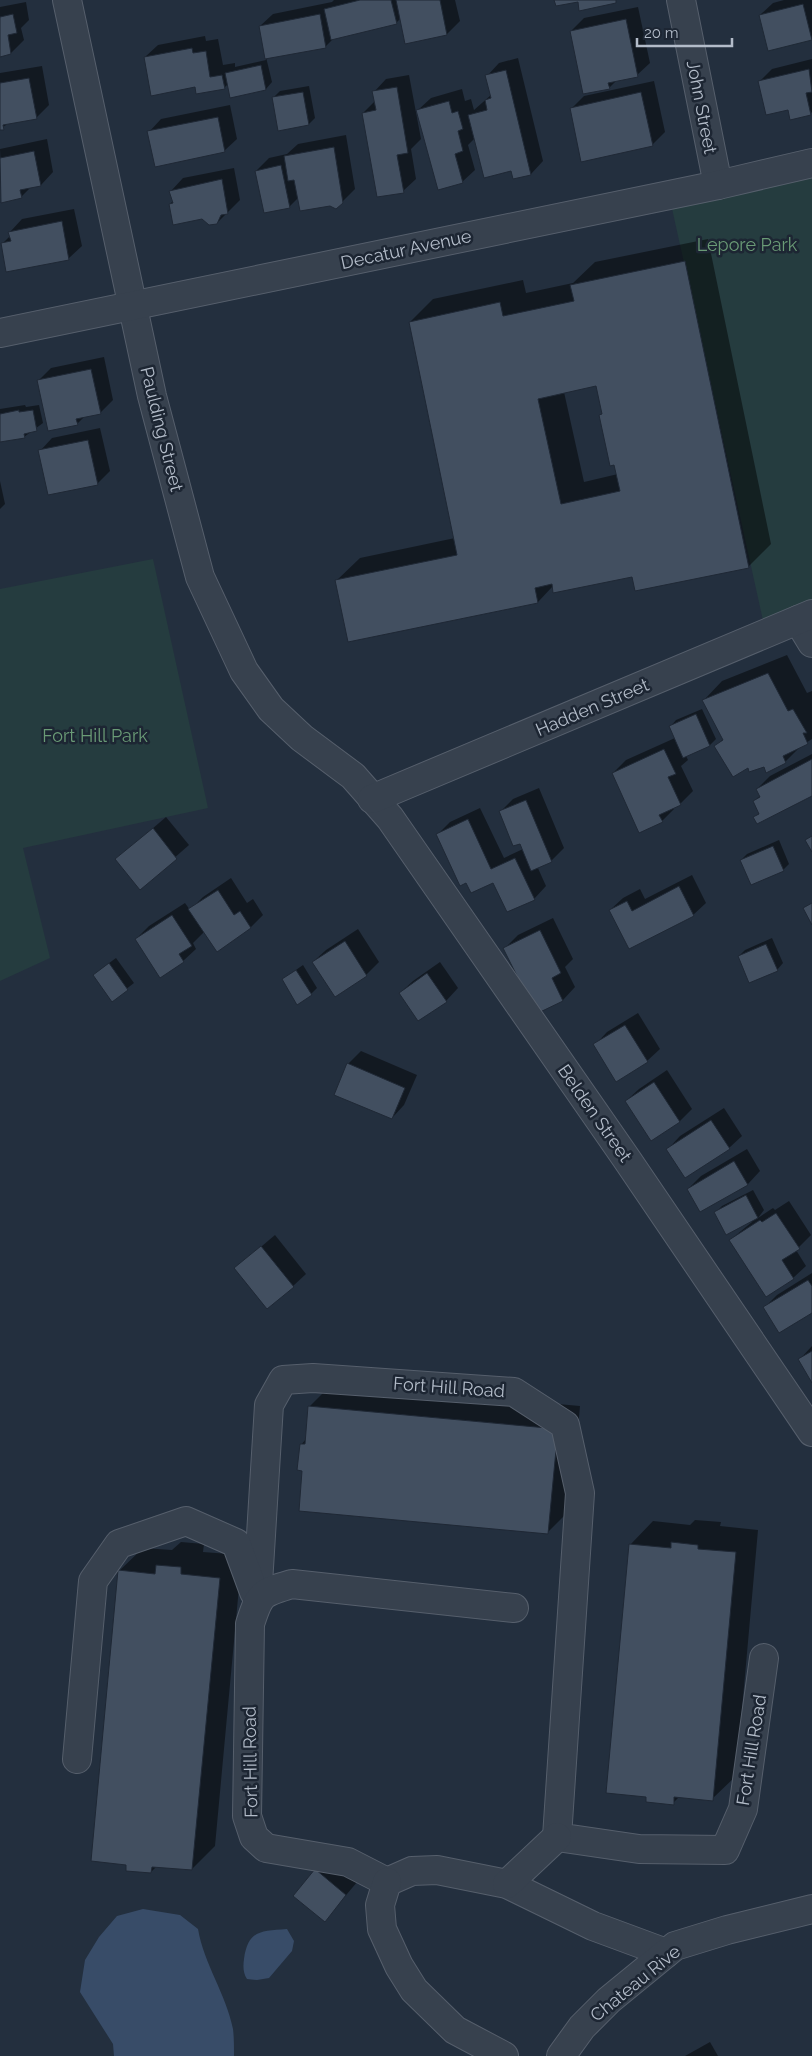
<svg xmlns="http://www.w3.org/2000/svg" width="812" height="2056" viewBox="0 0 812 2056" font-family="Raleway,sans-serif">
	<rect width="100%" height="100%" fill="#232f3e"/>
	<g fill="#253c3f">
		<path d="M812,163V613L766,634L669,195Z"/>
		<path d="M153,559L208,808L23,848L50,958L0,981V589Z"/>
	</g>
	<g fill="#384c68">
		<path d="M143,1909L180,1915L198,1929C204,1964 226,1994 233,2029C234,2037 234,2047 234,2056H114L113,2044L80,1992L85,1960L99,1937L117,1916Z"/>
		<path d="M287,1929L294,1941L292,1951L269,1978L257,1980L247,1979C243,1973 243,1966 244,1959C248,1930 261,1931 287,1929Z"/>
	</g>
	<g fill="#0007" fill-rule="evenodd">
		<path d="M334,0H455L460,21L447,34L406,42L401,18L396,23L334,38L325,47L266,57L272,82L266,89L231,96L228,84L224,88L196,86L145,57L158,45L205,36L206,41L218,39L223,65L235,63V67L266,60L260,26L273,14L332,2Z"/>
		<path d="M784,0H812V39L769,50L760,15L773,3Z"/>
		<path d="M26,2L29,20L21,28L24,40L11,53L0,57V7Z"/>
		<path d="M638,7L650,63L637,75L617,80L609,88L571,31L584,18Z"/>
		<path d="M518,58L543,161L531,174L512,170L475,138L468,145L475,170L462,182L418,110L431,98L462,89L465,101L471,99L474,110L491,95L487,76L499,63Z"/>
		<path d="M812,59V112L810,114L789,108L759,82L772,69Z"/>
		<path d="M42,66L49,105L36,118L9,123L0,129V73Z"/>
		<path d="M409,75L421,139L411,149L416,179L403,191L363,113L375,101L374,92L386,79Z"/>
		<path d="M654,81L665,132L652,145L571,109L584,96Z"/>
		<path d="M309,86L315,118L309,124L273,98L280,91Z"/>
		<path d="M230,105L237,139L224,151L149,132L161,119Z"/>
		<path d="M346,135L355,189L336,208L330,204L299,197L289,207L256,171L269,158L287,154L298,144Z"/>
		<path d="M47,139L53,172L41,185L31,187L21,197L2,201L0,149Z"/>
		<path d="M234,168L240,200L217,223L170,204L174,200L171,191L183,178Z"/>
		<path d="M74,209L82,246L69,258L7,271L2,244L11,235L10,232L22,219Z"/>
		<path d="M708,239L771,544L748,567L633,575L553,586L538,602L336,581L360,558L455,538L410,322L433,299L523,280L526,293L573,283L595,262ZM597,384L603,413L601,415L618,474L584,482L564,392Z"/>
		<path d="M104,357L113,400L100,413L86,415L77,424L39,380L51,368Z"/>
		<path d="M25,405L26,407L39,405L43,423L24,437L0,441V409Z"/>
		<path d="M100,428L110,471L97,484L40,451L52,438Z"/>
		<path d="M0,481L5,504L0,509Z"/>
		<path d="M787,655L807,693L812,691V739L801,746L785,762L749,766L716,746L724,738L704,700L722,681Z"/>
		<path d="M702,709L716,739L710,745L686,756L688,760L681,766L693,791L680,804L674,807V809L662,821L613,773L626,760L675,738L670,727L676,720Z"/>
		<path d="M812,754V794L755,817L760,812L754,801L761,795L757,789L770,776Z"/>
		<path d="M539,788L564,848L551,861L537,866L546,886L534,899L494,881L438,834L450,822L480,808L504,858L523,849L500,812L513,799Z"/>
		<path d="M166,817L189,845L140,888L117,859Z"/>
		<path d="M779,840L789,864L783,870L741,860L747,854Z"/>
		<path d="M692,875L706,903L693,915L610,910L623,898L640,889L645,899Z"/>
		<path d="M231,878L247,903L253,899L263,915L251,927L217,950L205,931L193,943L196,949L183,961L136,939L149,926L185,903L190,910L203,897Z"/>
		<path d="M553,918L573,959L565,967L575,987L563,1000L537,1013L505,948L518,935Z"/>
		<path d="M358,929L379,962L366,975L335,995L313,962L326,950Z"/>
		<path d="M772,938L783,963L777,970L739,956L745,950Z"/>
		<path d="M116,958L134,983L112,1000L101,969Z"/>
		<path d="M440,962L458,988L446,1001L400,993L413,981Z"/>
		<path d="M303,965L317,988L311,994L283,979Z"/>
		<path d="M638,1013L660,1049L647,1061L595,1045L607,1032Z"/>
		<path d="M361,1051L417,1075L404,1105L392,1118L348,1064Z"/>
		<path d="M667,1070L692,1109L680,1121L652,1139L626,1101L639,1089Z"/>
		<path d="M724,1108L742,1136L729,1148L668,1149L680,1136Z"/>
		<path d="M747,1149L760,1171L748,1184L701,1211L688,1189L701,1176Z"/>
		<path d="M753,1190L764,1210L758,1218L773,1208L775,1210L789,1201L811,1235L796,1250L806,1266L793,1278L730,1240L752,1222L751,1220L716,1212L722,1206Z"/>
		<path d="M275,1235L306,1274L293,1286L236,1268Z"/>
		<path d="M812,1273V1312L764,1308L777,1295Z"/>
		<path d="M812,1346V1381L800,1359Z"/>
		<path d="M332,1384L580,1406L571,1509L548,1532L304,1470L301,1445L306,1439L309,1407Z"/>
		<path d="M695,1520L721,1522L720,1526L758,1530L736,1776L712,1799L680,1796L673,1803L630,1545L653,1521L690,1525Z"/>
		<path d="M181,1542L204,1544L203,1552L242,1555L215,1846L192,1869L157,1866L151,1872L119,1571L143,1548L172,1550Z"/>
		<path d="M329,1857L358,1881L325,1920L295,1895Z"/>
		<path d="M710,2042L718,2056H685Z"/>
	</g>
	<g fill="#424f60" stroke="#1f2835" fill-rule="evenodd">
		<path d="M360,0H391L397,24L331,40L324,9Z"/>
		<path d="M396,0H440L447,35L405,44Z"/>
		<path d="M554,0H616V3L579,11L578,2L556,6Z"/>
		<path d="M803,4L812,40L768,51L759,15Z"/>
		<path d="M13,14L17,33L8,35L11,54L0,57V17Z"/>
		<path d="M320,14L326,48L265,59L259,26Z"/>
		<path d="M626,19L638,77L608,83L610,89L583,94L570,31Z"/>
		<path d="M192,48L193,53L206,51L210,77L222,75L225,89L196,94L195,87L151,96L144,57Z"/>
		<path d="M261,65L266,90L230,98L225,73Z"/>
		<path d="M809,69L812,92L806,93L811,115L790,120L788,110L766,115L758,81Z"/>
		<path d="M506,70L531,175L513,179L511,171L484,178L468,115L487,110L485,100L491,98L485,75Z"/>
		<path d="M29,78L37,119L3,125L4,130H0V83Z"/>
		<path d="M397,87L408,153L397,155L404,193L377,197L362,113L376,110L372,91Z"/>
		<path d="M303,92L309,125L278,131L272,97Z"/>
		<path d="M641,92L653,146L581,162L570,108Z"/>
		<path d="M449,101L452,113L458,111L463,129L458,131L463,151L455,154L463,183L438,190L416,110Z"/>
		<path d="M218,117L225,152L155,167L147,131Z"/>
		<path d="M334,147L343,203L336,209L330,206L300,211L294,180L288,181L284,156Z"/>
		<path d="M34,151L41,186L20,190L22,198L1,203L0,158Z"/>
		<path d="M281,165L290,208L264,213L255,171Z"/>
		<path d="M222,179L228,214L221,215L217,224L209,225L202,219L173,225L169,204L173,203L169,191Z"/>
		<path d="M62,221L69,260L6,272L1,243L11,241L8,232Z"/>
		<path d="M685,261L749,568L635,591L632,577L553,593L552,584L535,588L538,603L348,642L335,580L457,555L409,322L500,302L503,316L574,301L570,285ZM596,386L602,414L599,415L610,466L614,465L620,491L561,504L538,399Z"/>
		<path d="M91,369L101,414L76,419L78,425L48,431L37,380Z"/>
		<path d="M19,410V412L33,410L37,431L24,434L25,438L0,442V414Z"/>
		<path d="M88,440L98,485L48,495L38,450Z"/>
		<path d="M768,673L788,711L793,709L807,733H803L808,744L783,756L786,763L766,773L764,767L749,772L748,768L733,777L714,746L723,740L702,700Z"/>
		<path d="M696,714L710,746L683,758L669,726Z"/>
		<path d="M664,749L676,774L668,777L681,805L659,815L663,822L639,833L612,773Z"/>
		<path d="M812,759V796L757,824L753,817L759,814L753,801L760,797L756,789Z"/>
		<path d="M526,800L552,862L531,871L520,844L513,846L499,811Z"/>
		<path d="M468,819L491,869L515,858L535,900L507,912L493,883L471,893L466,883L460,886L436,834Z"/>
		<path d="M153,828L177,859L140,890L115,859Z"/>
		<path d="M812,836V852L805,840Z"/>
		<path d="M773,846L784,871L751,885L740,860Z"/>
		<path d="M679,886L694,916L629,949L609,910L627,901L632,911Z"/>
		<path d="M218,890L234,915L240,911L251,928L217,952L188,909Z"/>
		<path d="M812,903V925L803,908Z"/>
		<path d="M172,915L192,946L179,954L184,962L160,978L135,939Z"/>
		<path d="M540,930L561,973L552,978L563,1001L536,1014L503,948Z"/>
		<path d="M345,941L367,976L335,997L312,962Z"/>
		<path d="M766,944L778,971L749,983L738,956Z"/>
		<path d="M109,963L128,990L112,1002L93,975Z"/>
		<path d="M296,970L312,995L297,1005L282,979Z"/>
		<path d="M427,973L447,1002L418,1021L399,993Z"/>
		<path d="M625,1025L648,1062L616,1082L593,1044Z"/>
		<path d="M347,1063L405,1088L392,1119L334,1095Z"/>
		<path d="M654,1082L680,1122L651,1141L625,1101Z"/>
		<path d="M711,1120L730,1149L685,1178L666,1149Z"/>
		<path d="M734,1161L748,1185L700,1212L687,1189Z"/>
		<path d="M746,1195L758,1218L726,1235L714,1212Z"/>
		<path d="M776,1213L800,1249L782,1260L794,1279L766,1297L729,1240L760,1220L762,1222Z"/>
		<path d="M261,1246L294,1287L267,1309L234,1268Z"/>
		<path d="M808,1280L812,1286V1313L779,1333L763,1307Z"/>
		<path d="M812,1351V1383L798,1359Z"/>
		<path d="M308,1406L558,1429L548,1534L299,1511L302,1471L297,1470L300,1444H305Z"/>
		<path d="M671,1542L698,1545V1549L736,1552L713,1801L674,1797V1805L646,1802V1797L606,1793L629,1544L671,1548Z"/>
		<path d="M156,1565L181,1567V1574L220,1578L192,1870L152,1867L151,1873L126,1871V1865L91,1861L118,1570L155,1574Z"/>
		<path d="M315,1869L346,1895L325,1922L293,1896Z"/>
	</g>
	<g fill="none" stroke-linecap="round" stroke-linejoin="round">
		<g stroke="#565f6c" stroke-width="30">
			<g id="minor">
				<path d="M67,0L152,396L200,577L244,671L271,709L302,738L353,776L390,818L626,1158L812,1432"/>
				<path d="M681,0L718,185"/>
				<path d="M0,333L718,185L812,163"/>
				<path d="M798,620L812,643"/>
				<path d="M372,799L812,614"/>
				<path d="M257,1600L269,1405L283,1380L313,1378L514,1392L565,1425L580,1493L557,1837L639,1849L725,1850L743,1809L764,1658"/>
				<path d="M77,1759L93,1581L119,1544L186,1521L236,1543L254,1592"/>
				<path d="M387,1882L348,1862L266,1848L254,1837L247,1816L250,1624C260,1593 261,1593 292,1584L514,1608"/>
				<path d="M387,1882L412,1871L437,1870L507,1884L593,1926L666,1953"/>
				<path d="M387,1882L380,1905L382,1929L399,1966L414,1990L455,2030L504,2056"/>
				<path d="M507,1884L557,1837"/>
				<path d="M561,2056L582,2027L609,2000L675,1946L727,1930L812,1909"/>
			</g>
		</g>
		<use href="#minor" stroke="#37414e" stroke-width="28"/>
	</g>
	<g text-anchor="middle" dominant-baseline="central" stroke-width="5" stroke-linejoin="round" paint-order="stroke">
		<g font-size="18" fill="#b3bcc9" stroke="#1d2633">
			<text transform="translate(702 107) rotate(79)">John Street</text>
			<text transform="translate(406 249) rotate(-12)">Decatur Avenue</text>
			<text transform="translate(162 429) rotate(76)">Paulding Street</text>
			<text transform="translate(592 707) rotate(-23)">Hadden Street</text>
			<text transform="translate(595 1113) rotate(55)">Belden Street</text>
			<text transform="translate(449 1387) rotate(4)">Fort Hill Road</text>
			<text transform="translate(751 1750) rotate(-81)">Fort Hill Road</text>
			<text transform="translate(250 1762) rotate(-91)">Fort Hill Road</text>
			<text transform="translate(635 1983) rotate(-39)">Chateau Rive</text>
		</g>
		<g font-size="18" fill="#6a9b76" stroke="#1d2633">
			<text x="747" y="244">Lepore Park</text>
			<text x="95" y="735">Fort Hill Park</text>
		</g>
	</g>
	<path d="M637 38v8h95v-8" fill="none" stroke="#b3bcc9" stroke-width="2.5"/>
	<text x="644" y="38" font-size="15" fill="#b3bcc9" stroke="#1d2633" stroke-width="4" paint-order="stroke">20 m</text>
</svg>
